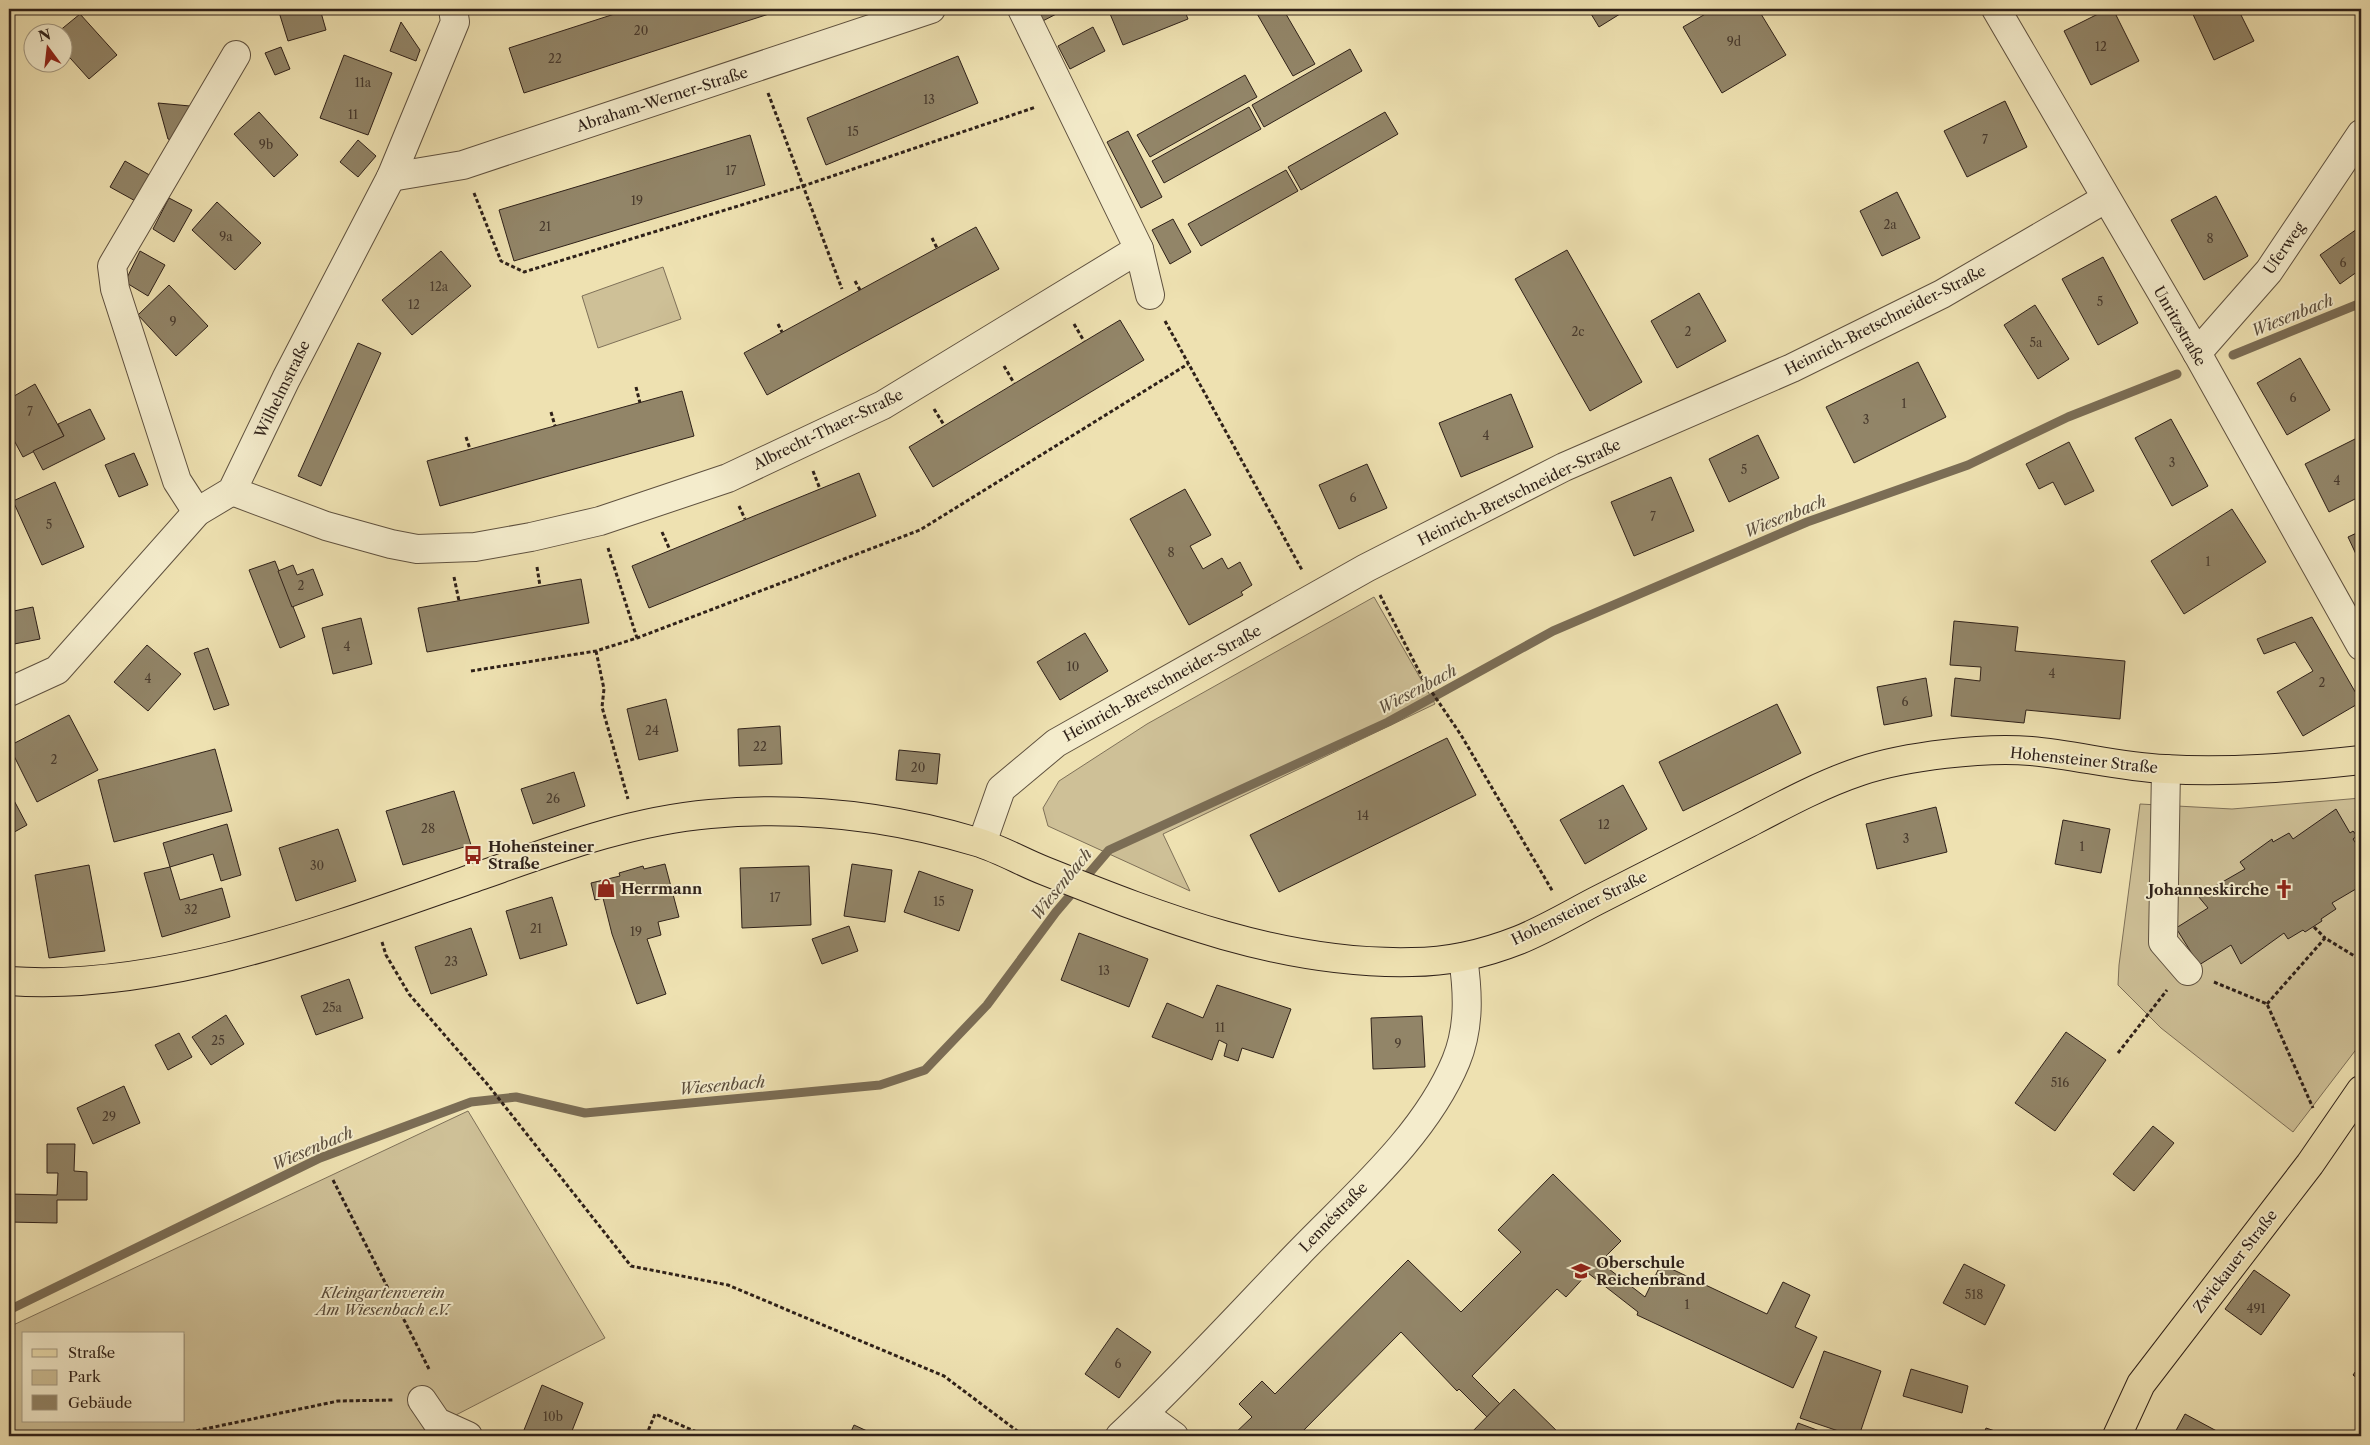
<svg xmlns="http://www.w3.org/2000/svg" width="2370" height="1445" viewBox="0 0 2370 1445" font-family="'Libre Caslon Text',serif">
	<rect width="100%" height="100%" fill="#eee1b1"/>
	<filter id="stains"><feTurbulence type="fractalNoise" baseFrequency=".004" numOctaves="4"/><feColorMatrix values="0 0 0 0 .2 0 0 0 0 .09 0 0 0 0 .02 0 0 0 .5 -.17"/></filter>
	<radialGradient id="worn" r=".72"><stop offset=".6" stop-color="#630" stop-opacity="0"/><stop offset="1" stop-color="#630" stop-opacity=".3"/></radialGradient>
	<g fill="#cec097" stroke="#7e7058" fill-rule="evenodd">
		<path d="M663,267L681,319L598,348L582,296Z"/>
		<path d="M1374,597L1435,704L1163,834L1190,891L1048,826L1043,808L1059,781L1147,724Z"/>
		<path d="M2361,798V1043L2293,1132L2161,1028L2118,985L2119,965L2140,804L2232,809Z"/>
		<path d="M468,1111L605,1338L425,1431L423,1436H9V1327ZM24,1334H184V1421H24Z"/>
	</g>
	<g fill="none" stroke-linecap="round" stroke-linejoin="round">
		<g stroke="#7b6d55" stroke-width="9">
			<path d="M2233,355L2361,303"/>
			<path d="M9,1310L320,1158L471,1102L516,1097L585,1113L880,1085L925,1070L987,1005L1056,912L1109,850L1388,722L1553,631L1807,522L1968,465L2068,417L2177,374"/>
		</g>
	</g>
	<g fill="#928568" stroke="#2f2119">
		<path d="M278,9H320L326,30L288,41Z"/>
		<path d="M630,9H771L772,13L524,93L509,48Z"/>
		<path d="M1024,9H1066L1033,26Z"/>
		<path d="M1108,9H1184L1188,19L1123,45Z"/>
		<path d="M1261,9H1283L1315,64L1293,76L1256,12Z"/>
		<path d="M1588,9H1628L1599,27Z"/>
		<path d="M1714,9H1758L1786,55L1722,93L1683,27Z"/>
		<path d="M2108,9H2113L2139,61L2091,85L2064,31Z"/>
		<path d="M2194,9H2238L2254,41L2214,60L2191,10Z"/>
		<path d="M80,14L117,55L89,79L62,49V32H58Z"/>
		<path d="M401,22L420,50L416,61L390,51Z"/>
		<path d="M1093,27L1105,51L1070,69L1058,46Z"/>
		<path d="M281,47L290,69L275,75L265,53Z"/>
		<path d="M1350,49L1362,71L1264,127L1252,105Z"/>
		<path d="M344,55L392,73L368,135L320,118Z"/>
		<path d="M958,56L978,103L826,165L807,118Z"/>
		<path d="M1245,75L1257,97L1150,157L1137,135Z"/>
		<path d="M2005,101L2027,147L1967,177L1944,131Z"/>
		<path d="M158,103L190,106L171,140L168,139Z"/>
		<path d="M1249,107L1261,129L1164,183L1152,161Z"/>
		<path d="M259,112L298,155L274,177L234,134Z"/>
		<path d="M1385,112L1398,134L1301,190L1288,167Z"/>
		<path d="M1128,131L1162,197L1141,208L1107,142Z"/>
		<path d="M750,135L765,185L514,261L499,210Z"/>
		<path d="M358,140L376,156L358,177L340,162Z"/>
		<path d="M125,161L153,177L139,203L110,187Z"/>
		<path d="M1286,170L1298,191L1201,246L1188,224Z"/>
		<path d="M1897,192L1920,238L1882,256L1860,211Z"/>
		<path d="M2216,196L2248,256L2204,280L2171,220Z"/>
		<path d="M169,198L192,210L174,242L153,229Z"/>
		<path d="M217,202L261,243L235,270L192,230Z"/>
		<path d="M1173,219L1191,252L1170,264L1152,230Z"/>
		<path d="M976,227L999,269L767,395L744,353Z"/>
		<path d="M2357,229L2361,235V269L2340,284L2320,255Z"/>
		<path d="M1567,250L1642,382L1590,411L1515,279Z"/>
		<path d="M140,251L165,265L148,296L125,282Z"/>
		<path d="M441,251L471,286L412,335L382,300Z"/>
		<path d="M2103,257L2138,323L2098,345L2062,279Z"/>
		<path d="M169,285L208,326L176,356L138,315Z"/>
		<path d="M1699,293L1726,341L1677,368L1651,321Z"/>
		<path d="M2035,305L2069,359L2038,379L2004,325Z"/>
		<path d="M1120,320L1144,360L933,487L909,447Z"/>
		<path d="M358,343L381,353L321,486L298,476Z"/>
		<path d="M2300,358L2330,410L2287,435L2257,383Z"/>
		<path d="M1918,362L1946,417L1854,463L1826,407Z"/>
		<path d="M35,384L64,436L23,457L9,431V399Z"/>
		<path d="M682,391L694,436L440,506L427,461Z"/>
		<path d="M1511,394L1533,447L1461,477L1439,423Z"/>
		<path d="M90,409L105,439L43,470L33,451L64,436L58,424Z"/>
		<path d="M2171,419L2208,486L2172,506L2135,438Z"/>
		<path d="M1758,435L1779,478L1729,502L1709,459Z"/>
		<path d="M2361,436V496L2329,512L2305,464Z"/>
		<path d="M2069,442L2094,491L2065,505L2053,482L2039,489L2026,464Z"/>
		<path d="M134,453L148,485L119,497L105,465Z"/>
		<path d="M1367,464L1387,508L1339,529L1319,485Z"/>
		<path d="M859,473L876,516L649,608L632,566Z"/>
		<path d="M1671,477L1694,531L1634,556L1611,502Z"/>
		<path d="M55,482L84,547L42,565L13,501Z"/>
		<path d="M1185,489L1211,535L1190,546L1203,569L1222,558L1228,569L1240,562L1252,585L1241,592L1243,595L1189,625L1130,519Z"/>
		<path d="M2232,509L2266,562L2184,614L2151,561Z"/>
		<path d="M2361,531V565L2348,537Z"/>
		<path d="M275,561L305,637L280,648L249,570Z"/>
		<path d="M293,565L297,575L313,569L323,595L292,607L278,571Z"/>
		<path d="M581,579L589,623L427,652L418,608Z"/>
		<path d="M33,607L40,639L9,645V612Z"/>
		<path d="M2312,617L2361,702L2303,736L2277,692L2313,671L2295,642L2264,654L2257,639Z"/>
		<path d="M361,618L372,664L333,674L322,628Z"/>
		<path d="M1954,621L2018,627L2015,651L2125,661L2120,719L2026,710L2024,723L1951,716L1955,678L1980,681L1981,667L1950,665Z"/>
		<path d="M1085,633L1108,671L1060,700L1037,662Z"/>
		<path d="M147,645L181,674L148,711L114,682Z"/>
		<path d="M208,648L229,705L214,710L194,653Z"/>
		<path d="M1926,678L1932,716L1884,725L1877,687Z"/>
		<path d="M666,699L678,751L639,760L627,709Z"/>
		<path d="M1777,704L1801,753L1683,811L1659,762Z"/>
		<path d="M69,715L98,770L37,802L9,746Z"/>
		<path d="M780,726L782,764L739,766L738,729Z"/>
		<path d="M1447,738L1476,795L1279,892L1250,835Z"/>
		<path d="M215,749L232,811L114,842L98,780Z"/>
		<path d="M899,750L940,754L937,784L896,780Z"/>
		<path d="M574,772L585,806L533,824L521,789Z"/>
		<path d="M1623,785L1647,829L1585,864L1560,820Z"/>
		<path d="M9,791L27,825L9,835Z"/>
		<path d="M454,791L471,845L403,865L386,811Z"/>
		<path d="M1936,807L1947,852L1877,869L1866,824Z"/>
		<path d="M2336,809L2350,833L2353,831L2357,836L2353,839L2359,848L2361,847V886L2332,903L2336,909L2321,919L2322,921L2305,932L2303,930L2288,939L2284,933L2241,964L2231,945L2199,965L2176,928L2208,908L2198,896L2245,869L2240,862L2272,839L2273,842L2289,833L2293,839Z"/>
		<path d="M2063,820L2110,829L2101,873L2055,864Z"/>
		<path d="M227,824L241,875L221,881L213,854L170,867L163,843Z"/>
		<path d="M338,829L356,881L296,901L279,848Z"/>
		<path d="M665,864L679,917L658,922L661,935L647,939L666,994L637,1004L612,934L603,898L595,900L591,883L620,876L619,873L643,866L644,869Z"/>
		<path d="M852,864L892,870L885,922L844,916Z"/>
		<path d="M89,865L105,951L49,958L35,875Z"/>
		<path d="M809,866L811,925L742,928L740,868Z"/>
		<path d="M170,867L180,900L222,888L230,917L162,937L144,873Z"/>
		<path d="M919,871L973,890L959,931L904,912Z"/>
		<path d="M552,897L567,945L520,959L506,911Z"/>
		<path d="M849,926L858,951L822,964L812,939Z"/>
		<path d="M471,928L487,975L431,994L415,947Z"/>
		<path d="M1079,933L1148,959L1129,1007L1061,980Z"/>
		<path d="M349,979L363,1018L316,1035L301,996Z"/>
		<path d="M1217,985L1291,1009L1273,1058L1242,1048L1238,1061L1224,1056L1227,1044L1219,1040L1212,1060L1152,1037L1167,1003L1203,1018Z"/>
		<path d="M226,1015L244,1044L211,1065L192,1037Z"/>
		<path d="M1422,1016L1425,1067L1373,1069L1371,1018Z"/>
		<path d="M2066,1032L2106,1060L2055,1131L2015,1103Z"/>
		<path d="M179,1033L192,1057L168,1070L155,1045Z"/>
		<path d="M124,1086L140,1123L93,1144L77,1108Z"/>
		<path d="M2153,1126L2174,1143L2134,1191L2113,1174Z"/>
		<path d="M47,1144H75L74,1171L87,1172V1200H57V1223L9,1222V1194L57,1195L58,1173H47Z"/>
		<path d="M1553,1174L1621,1241L1600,1262L1645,1297L1661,1264L1767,1314L1783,1282L1810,1295L1795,1327L1817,1337L1793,1388L1637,1315L1638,1312L1588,1273L1566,1297L1557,1289L1472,1376L1500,1404L1487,1417L1459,1389L1457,1391L1401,1332L1298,1436H1232L1252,1417L1239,1404L1262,1381L1275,1394L1408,1260L1461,1312L1521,1252L1498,1230Z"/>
		<path d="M1964,1264L2005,1285L1985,1325L1943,1303Z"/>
		<path d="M2254,1270L2290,1295L2261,1335L2225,1309Z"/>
		<path d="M1117,1328L1151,1352L1119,1398L1085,1374Z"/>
		<path d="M1824,1351L1881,1371L1859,1436H1853L1800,1418Z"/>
		<path d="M2361,1364V1381L2353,1375Z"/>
		<path d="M1911,1369L1968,1386L1962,1413L1903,1396Z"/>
		<path d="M542,1385L583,1403L570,1436H537L524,1430Z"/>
		<path d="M1514,1389L1562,1436H1468Z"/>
		<path d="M2185,1414L2226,1436H2173Z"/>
		<path d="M1798,1423L1833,1436H1793Z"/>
		<path d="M854,1425L878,1436H849Z"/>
		<path d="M1986,1428L2010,1436H1983Z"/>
		<path d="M662,1432L672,1436H660Z"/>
	</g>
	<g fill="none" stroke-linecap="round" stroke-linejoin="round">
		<g stroke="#5f513f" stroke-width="30">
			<g id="minor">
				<path d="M1996,9L2197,353L2361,646"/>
				<path d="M391,177L463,165L931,9"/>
				<path d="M1139,249L1150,295"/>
				<path d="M2197,353L2269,271L2361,134"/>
				<path d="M232,491L326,526L391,544L417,549L475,547L531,537L600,521L728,478L883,405L1139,249L1022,9"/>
				<path d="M197,512L177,481L115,289L112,266L236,55"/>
				<path d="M9,692L57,670L197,512L232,491L286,379L391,177L455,22L453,9"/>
				<path d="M2166,769L2163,942L2188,971"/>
				<path d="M982,843L1001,789L1056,743L1366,568L1564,467L1792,368L1942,294L2105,199"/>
				<path d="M422,1400L437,1422L468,1436"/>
				<path d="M1144,1414L1174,1436"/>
				<path d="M1120,1436C1182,1378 1239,1315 1298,1254C1353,1197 1425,1136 1456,1061C1470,1027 1468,992 1463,957"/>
			</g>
		</g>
		<g stroke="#2f2119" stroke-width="30">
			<g id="major">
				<path d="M9,981C166,992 338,925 485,874C559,848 631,821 710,814C800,806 890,816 977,842C1000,849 1022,862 1045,871C1163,918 1282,965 1412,962C1447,962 1486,953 1519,940C1546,929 1571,914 1596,901C1647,875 1698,849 1749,823C1785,804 1822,784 1861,771C1906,756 1984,747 2031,751C2076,755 2120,767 2165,769C2230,773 2297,767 2361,760"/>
				<path d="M2117,1436L2141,1384L2310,1164L2361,1090"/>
			</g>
		</g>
		<g stroke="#2f2119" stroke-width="3" stroke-dasharray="4 2.5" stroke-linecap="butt">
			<path d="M768,93L842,289"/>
			<path d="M474,193L501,261L524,272L803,186L1036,107"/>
			<path d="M932,238L937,248"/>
			<path d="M855,281L860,290"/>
			<path d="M1165,321L1302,570"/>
			<path d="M778,324L782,332"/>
			<path d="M1074,324L1084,341"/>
			<path d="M1004,366L1014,383"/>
			<path d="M636,387L640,403"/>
			<path d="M934,409L944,425"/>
			<path d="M551,412L555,426"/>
			<path d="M466,437L470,449"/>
			<path d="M813,471L820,489"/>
			<path d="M739,506L745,519"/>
			<path d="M662,532L670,550"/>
			<path d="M608,548L637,638"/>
			<path d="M537,567L540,586"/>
			<path d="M454,577L459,601"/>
			<path d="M1380,595L1423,679L1461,735L1553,892"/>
			<path d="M596,651L604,689L602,707L628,799"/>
			<path d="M471,671L596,651L637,638L920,530L1188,364"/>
			<path d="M2314,927L2325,938"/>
			<path d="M382,942L386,955L409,994L488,1085L631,1266L728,1285L944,1376L1024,1436"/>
			<path d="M2214,982L2267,1004L2313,1108"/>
			<path d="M2267,1004L2325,938L2361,960"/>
			<path d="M2118,1053L2167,990"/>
			<path d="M333,1180L430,1371"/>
			<path d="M171,1436L338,1401L394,1400"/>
			<path d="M646,1436L655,1414L706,1436"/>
		</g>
		<use href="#minor" stroke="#f4eccc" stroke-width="28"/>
		<use href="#major" stroke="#eee1b1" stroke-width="28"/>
	</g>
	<defs>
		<g id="bus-bare" transform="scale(1.5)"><path d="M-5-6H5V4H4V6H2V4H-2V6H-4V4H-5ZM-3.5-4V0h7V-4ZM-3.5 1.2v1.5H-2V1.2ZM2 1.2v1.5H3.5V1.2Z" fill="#8f2418" stroke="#f4eccc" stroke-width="2.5" paint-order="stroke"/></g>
		<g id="shop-bare" transform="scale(1.5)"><path d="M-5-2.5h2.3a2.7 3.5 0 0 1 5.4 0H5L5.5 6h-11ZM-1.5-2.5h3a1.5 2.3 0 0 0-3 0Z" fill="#8f2418" stroke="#f4eccc" stroke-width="2.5" paint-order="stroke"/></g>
		<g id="church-bare" transform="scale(1.5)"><path d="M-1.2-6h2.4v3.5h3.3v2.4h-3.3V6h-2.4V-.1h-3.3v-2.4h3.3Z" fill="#8f2418" stroke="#f4eccc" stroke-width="2.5" paint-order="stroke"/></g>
		<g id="school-bare" transform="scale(1.5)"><path d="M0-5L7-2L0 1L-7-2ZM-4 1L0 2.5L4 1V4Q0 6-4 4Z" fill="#8f2418" stroke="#f4eccc" stroke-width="2.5" paint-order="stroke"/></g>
	</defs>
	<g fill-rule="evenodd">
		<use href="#bus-bare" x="473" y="855"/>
		<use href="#shop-bare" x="606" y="888"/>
		<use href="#church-bare" x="2284" y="889"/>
		<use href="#school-bare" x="1581" y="1271"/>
	</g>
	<g text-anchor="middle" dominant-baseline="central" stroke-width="4" stroke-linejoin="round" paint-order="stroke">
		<g font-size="12" fill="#483a2d">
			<text x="641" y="30">20</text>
			<text x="1734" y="41">9d</text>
			<text x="2101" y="46">12</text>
			<text x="555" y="58">22</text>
			<text x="363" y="82">11a</text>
			<text x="929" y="99">13</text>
			<text x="353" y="114">11</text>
			<text x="853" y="131">15</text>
			<text x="1985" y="139">7</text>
			<text x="266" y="144">9b</text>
			<text x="731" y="170">17</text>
			<text x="637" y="200">19</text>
			<text x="1890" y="224">2a</text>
			<text x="545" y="226">21</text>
			<text x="226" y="236">9a</text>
			<text x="2210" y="238">8</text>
			<text x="2343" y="262">6</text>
			<text x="439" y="286">12a</text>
			<text x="2100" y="301">5</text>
			<text x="414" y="304">12</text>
			<text x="173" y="321">9</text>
			<text x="1578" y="331">2c</text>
			<text x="1688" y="331">2</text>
			<text x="2036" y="342">5a</text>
			<text x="2293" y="397">6</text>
			<text x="1904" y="403">1</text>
			<text x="30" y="411">7</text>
			<text x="1866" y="419">3</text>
			<text x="1486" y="435">4</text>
			<text x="2172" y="462">3</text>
			<text x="1744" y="469">5</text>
			<text x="2337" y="480">4</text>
			<text x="1353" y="497">6</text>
			<text x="1653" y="516">7</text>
			<text x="49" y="524">5</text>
			<text x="1171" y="552">8</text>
			<text x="2208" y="561">1</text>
			<text x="301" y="585">2</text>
			<text x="347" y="646">4</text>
			<text x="1073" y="666">10</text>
			<text x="2052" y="673">4</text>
			<text x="148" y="678">4</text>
			<text x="2322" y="682">2</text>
			<text x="1905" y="701">6</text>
			<text x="652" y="730">24</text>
			<text x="760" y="746">22</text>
			<text x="54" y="759">2</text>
			<text x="918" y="767">20</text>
			<text x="553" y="798">26</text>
			<text x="1363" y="815">14</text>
			<text x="1604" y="824">12</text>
			<text x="428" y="828">28</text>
			<text x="1906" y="838">3</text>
			<text x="2082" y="846">1</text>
			<text x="317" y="865">30</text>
			<text x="775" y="897">17</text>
			<text x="939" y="901">15</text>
			<text x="191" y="909">32</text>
			<text x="536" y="928">21</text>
			<text x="636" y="931">19</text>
			<text x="451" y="961">23</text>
			<text x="1104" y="970">13</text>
			<text x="332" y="1007">25a</text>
			<text x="1220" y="1027">11</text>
			<text x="218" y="1040">25</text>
			<text x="1398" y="1043">9</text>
			<text x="2060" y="1082">516</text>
			<text x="109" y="1116">29</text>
			<text x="1974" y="1294">518</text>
			<text x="1687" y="1304">1</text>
			<text x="2256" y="1308">491</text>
			<text x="1118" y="1363">6</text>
			<text x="553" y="1416">10b</text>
		</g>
		<g font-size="15" fill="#2f2119" stroke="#f4eccc">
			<text transform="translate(662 99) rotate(-18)">Abraham-Werner-Straße</text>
			<text transform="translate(2284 248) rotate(-55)">Uferweg</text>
			<text transform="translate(1885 320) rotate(-27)">Heinrich-Bretschneider-Straße</text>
			<text transform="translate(2180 326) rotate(60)">Unritzstraße</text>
			<text transform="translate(282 389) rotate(-64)">Wilhelmstraße</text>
			<text transform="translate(828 429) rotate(-26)">Albrecht-Thaer-Straße</text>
			<text transform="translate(1519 492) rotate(-26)">Heinrich-Bretschneider-Straße</text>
			<text transform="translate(1162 683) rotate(-29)">Heinrich-Bretschneider-Straße</text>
			<text transform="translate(2084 760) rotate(6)">Hohensteiner Straße</text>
			<text transform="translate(1579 908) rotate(-26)">Hohensteiner Straße</text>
			<text transform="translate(1333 1217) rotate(-46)">Lennéstraße</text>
			<text transform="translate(2235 1261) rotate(-52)">Zwickauer Straße</text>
		</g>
		<g font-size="15" font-weight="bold" fill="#2f2119" stroke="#f4eccc" text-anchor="start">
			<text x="488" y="846">Hohensteiner<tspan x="488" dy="17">Straße</tspan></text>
			<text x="621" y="888">Herrmann</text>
			<text x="2269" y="889" text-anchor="end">Johanneskirche</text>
			<text x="1596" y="1262">Oberschule<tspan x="1596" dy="17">Reichenbrand</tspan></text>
		</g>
		<g font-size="15" font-style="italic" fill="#574938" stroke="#f4eccc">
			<text x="383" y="1292">Kleingartenverein<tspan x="383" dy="17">Am Wiesenbach e.V.</tspan></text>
		</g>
		<g font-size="16" font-style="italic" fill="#5b4d3c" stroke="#f4eccc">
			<text transform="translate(2292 315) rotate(-22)">Wiesenbach</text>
			<text transform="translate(1785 516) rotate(-22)">Wiesenbach</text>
			<text transform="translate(1417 689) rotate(-28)">Wiesenbach</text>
			<text transform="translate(1061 884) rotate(-51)">Wiesenbach</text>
			<text transform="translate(722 1085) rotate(-5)">Wiesenbach</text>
			<text transform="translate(312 1148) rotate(-23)">Wiesenbach</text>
		</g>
	</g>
	<rect width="2370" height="1445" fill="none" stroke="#eee1b1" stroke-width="30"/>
	<rect x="10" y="10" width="2350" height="1425" fill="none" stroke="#2f2119" stroke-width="2.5"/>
	<rect x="15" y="15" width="2340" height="1415" fill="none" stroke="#2f2119"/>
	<rect x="22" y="1332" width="162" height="90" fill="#f4eccc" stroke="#a59b84"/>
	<rect x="32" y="1349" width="25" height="8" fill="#eee1b1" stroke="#a59b84"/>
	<text x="68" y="1358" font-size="15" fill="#2f2119">Straße</text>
	<rect x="32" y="1370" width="25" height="15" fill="#cec097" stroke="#a59b84"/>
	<text x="68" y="1382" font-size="15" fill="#2f2119">Park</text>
	<rect x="32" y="1395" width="25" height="15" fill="#928568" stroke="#a59b84"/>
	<text x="68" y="1408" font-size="15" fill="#2f2119">Gebäude</text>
	<g transform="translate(48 48) rotate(345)"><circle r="24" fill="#f4eccc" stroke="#a59b84"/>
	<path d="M0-4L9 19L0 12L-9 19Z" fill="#8f2418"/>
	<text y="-8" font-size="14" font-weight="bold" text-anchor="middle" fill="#2f2119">N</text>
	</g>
	<rect width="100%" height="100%" filter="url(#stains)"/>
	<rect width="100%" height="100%" fill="url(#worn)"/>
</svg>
